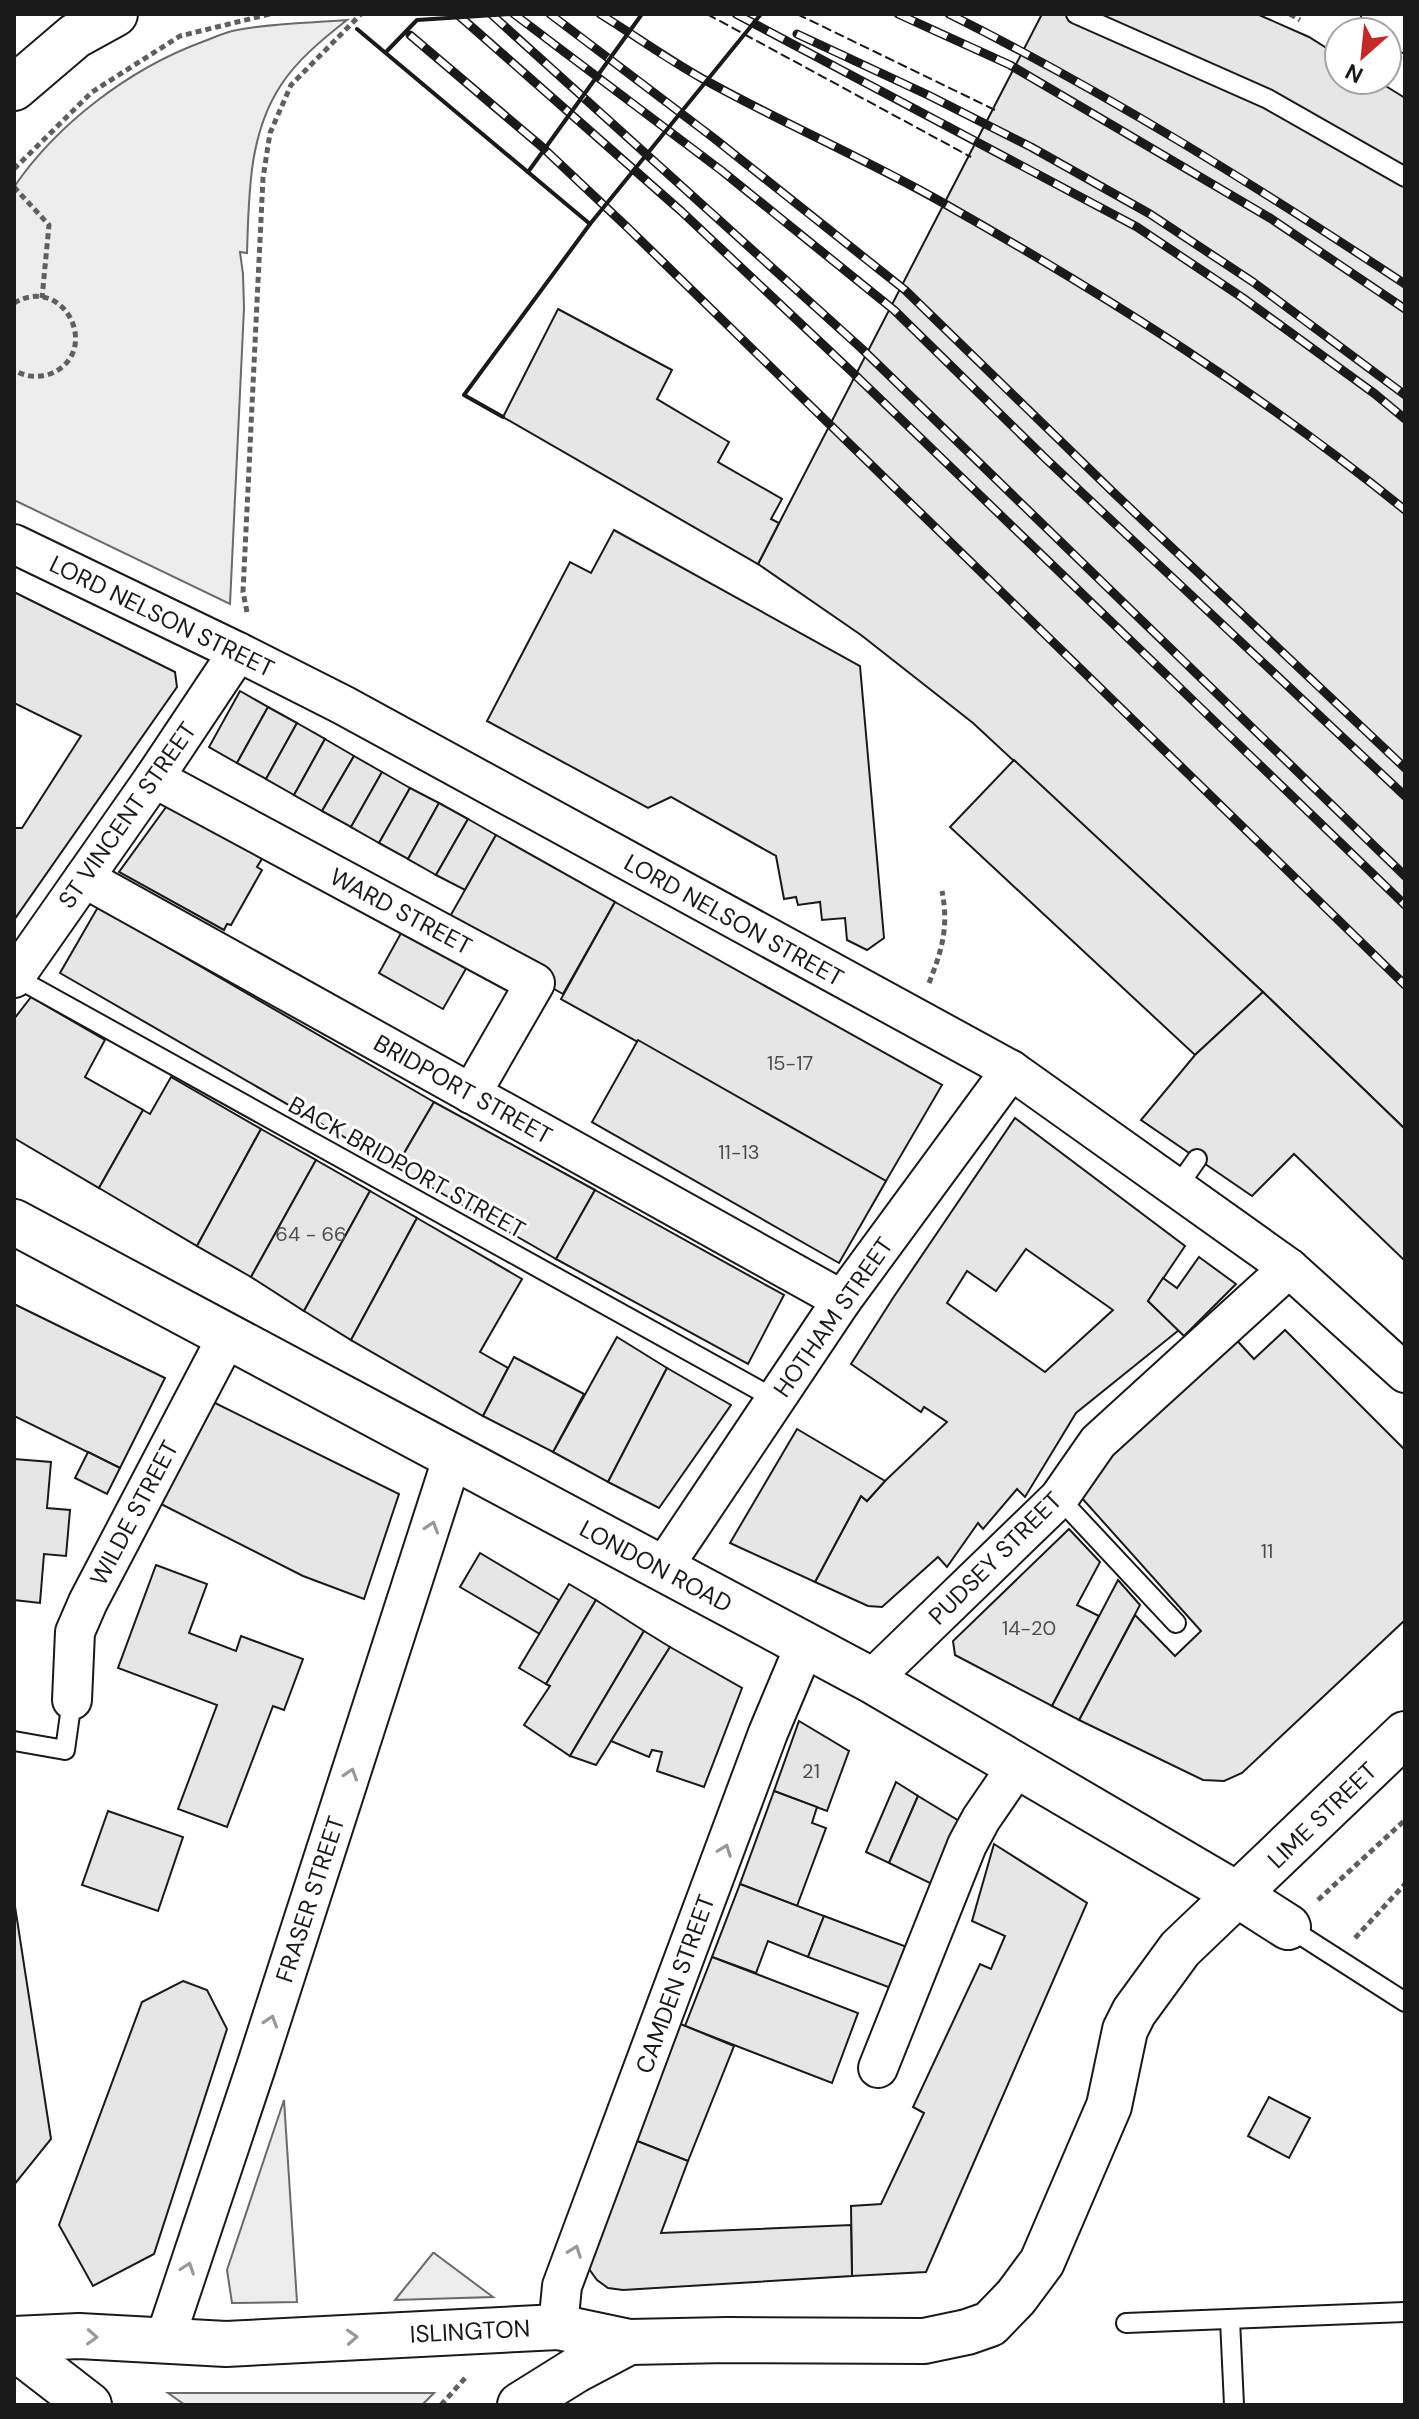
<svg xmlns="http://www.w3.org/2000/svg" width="1419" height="2419" viewBox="0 0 1419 2419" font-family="'DM Sans',sans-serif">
	<rect width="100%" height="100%" fill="#fff"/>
	<g fill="#ededed" stroke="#6a6a6a" stroke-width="2">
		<path d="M347,20C324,38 297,60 281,85C248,135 249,196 247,253L240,252L243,274L244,308L230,604L14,500V187C57,124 129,69 202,42C213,38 225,32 237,30C272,23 311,23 347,20Z"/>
		<path d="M284,2100L297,2302L232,2303L227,2270Z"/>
		<path d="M433,2253H434L493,2297L395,2300Z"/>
		<path d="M168,2393H434L422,2405H185Z"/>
	</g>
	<g fill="#e6e6e6" stroke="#1a1a1a" stroke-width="2" fill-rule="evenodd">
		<path d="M1042,14H1257L1309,37L1339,56V80H1376L1405,98V1129L1263,992L973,723L861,635L758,564Z"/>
		<path d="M558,309L672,370L657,399L729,442L718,462L782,499L771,519L779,523L758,564L503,417Z"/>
		<path d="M614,530L860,666L884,938L867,950L847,940L845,918L822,920L820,902L798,905L796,897L784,899L776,856L671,797L648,808L487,721L570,562L591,573Z"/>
		<path d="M14,592L175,672L177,687L14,920V828H22L81,736L14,703Z"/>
		<path d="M240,691L268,707L237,763L209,747Z"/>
		<path d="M268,707L297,723L266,779L237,763Z"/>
		<path d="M297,723L325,739L294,795L266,779Z"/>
		<path d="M325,739L354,756L322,811L294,795Z"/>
		<path d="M354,756L382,772L351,827L322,811Z"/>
		<path d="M1014,760L1263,992L1195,1055L950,827Z"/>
		<path d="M382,772L410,788L379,843L351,827Z"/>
		<path d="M410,788L439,803L408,859L379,843Z"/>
		<path d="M169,803L263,857L257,867L262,870L231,925L227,924L224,930L119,872Z"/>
		<path d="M439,803L468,819L436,875L408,859Z"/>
		<path d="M468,819L496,835L465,890L436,875Z"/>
		<path d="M496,835L615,902L563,994L444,927Z"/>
		<path d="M615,902L942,1085L886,1181L561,999Z"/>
		<path d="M98,907L434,1102L396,1167L60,973Z"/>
		<path d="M406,924L471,960L443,1009L379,973Z"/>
		<path d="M1263,992L1405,1129V1261L1294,1154L1252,1196L1141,1120L1195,1055Z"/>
		<path d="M31,997L105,1040L85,1077L143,1110L99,1188L14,1138V1019Z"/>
		<path d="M638,1040L886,1181L839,1263L592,1122Z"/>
		<path d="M171,1077L261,1129L197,1246L99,1188L143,1110L150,1114Z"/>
		<path d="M434,1102L595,1190L556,1259L396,1167Z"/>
		<path d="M1015,1118L1185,1246L1148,1301L1179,1330L1076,1413L1025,1497L1017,1489L983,1529L978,1523L947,1567L938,1557L882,1607L868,1606L815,1582L861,1496L867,1501L885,1481L947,1422L924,1407L921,1412L851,1364L893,1298ZM1026,1249L1113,1310L1045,1372L947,1303L967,1271L996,1291Z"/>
		<path d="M261,1129L316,1160L251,1277L197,1246Z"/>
		<path d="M316,1160L370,1191L304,1311L251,1277Z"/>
		<path d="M595,1190L784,1295L748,1364L556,1259Z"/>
		<path d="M370,1191L417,1218L351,1340L304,1311Z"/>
		<path d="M417,1218L522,1279L480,1352L508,1368L483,1416L351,1340Z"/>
		<path d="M1199,1257L1236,1284L1184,1336L1148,1301L1163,1278L1177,1288Z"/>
		<path d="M14,1304L165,1378L120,1468L14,1416Z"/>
		<path d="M1285,1330L1405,1450V1620L1242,1773L1224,1781L1203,1780L1079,1720L1135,1615L1175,1656L1201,1631L1072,1487L1231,1334L1254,1359Z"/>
		<path d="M617,1337L667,1368L608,1482L553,1452Z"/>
		<path d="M514,1357L584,1394L553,1452L483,1416Z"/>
		<path d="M667,1368L731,1405L659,1508L608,1482Z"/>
		<path d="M209,1400L399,1494L364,1599L303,1576L157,1502Z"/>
		<path d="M797,1429L885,1481L867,1501L861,1496L815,1582L730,1543Z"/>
		<path d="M88,1452L120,1468L107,1494L75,1478Z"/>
		<path d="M14,1459L51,1462L47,1508L70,1510L66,1556L44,1554L40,1603L14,1600Z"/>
		<path d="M1069,1529L1100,1562L1077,1605L1099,1616L1052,1706L955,1655L953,1641Z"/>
		<path d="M480,1553L559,1600L540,1634L460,1587Z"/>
		<path d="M156,1565L207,1584L189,1633L236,1651L241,1636L303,1659L284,1710L273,1706L227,1827L178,1809L217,1705L118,1668Z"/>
		<path d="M1118,1580L1140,1605L1079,1720L1052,1706Z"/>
		<path d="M569,1584L596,1600L546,1684L519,1668Z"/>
		<path d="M596,1600L644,1631L570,1756L524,1725L550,1686L546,1684Z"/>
		<path d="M644,1631L670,1647L596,1765L570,1756Z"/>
		<path d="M670,1647L742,1688L704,1787L657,1771L662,1752L652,1750L649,1757L611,1741Z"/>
		<path d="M799,1721L849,1751L827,1811L774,1791Z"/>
		<path d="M896,1782L918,1796L889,1863L866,1852Z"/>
		<path d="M774,1791L817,1807L812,1823L826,1828L797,1906L740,1884Z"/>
		<path d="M918,1796L969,1827L940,1888L889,1863Z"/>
		<path d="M108,1811L183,1837L158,1911L82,1885Z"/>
		<path d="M994,1844L1087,1903L926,2272L852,2276L851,2206L881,2204L924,2113L913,2107L980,1964L991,1969L1005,1936L972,1921Z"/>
		<path d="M740,1884L824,1916L808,1957L768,1941L756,1973L712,1957Z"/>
		<path d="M14,1900L51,2139L14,2185Z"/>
		<path d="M824,1916L915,1950L899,1991L808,1957Z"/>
		<path d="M712,1957L858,2013L832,2083L685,2026Z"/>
		<path d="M183,1981L207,1990L227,2029L154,2254L93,2286L59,2225L142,2002Z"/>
		<path d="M678,2023L734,2046L688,2161L632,2139Z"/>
		<path d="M1269,2097L1310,2118L1289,2158L1248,2136Z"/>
		<path d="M632,2139L688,2161L661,2233L851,2225L852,2276L623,2290L608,2288L597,2280L589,2269V2252Z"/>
	</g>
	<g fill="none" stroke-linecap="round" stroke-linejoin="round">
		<g stroke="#1a1a1a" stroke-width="22">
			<g id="lane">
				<path d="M1076,14L1268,99L1405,177"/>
				<path d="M15,977L775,1399"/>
				<path d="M1176,1189L1197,1159"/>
				<path d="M1059,1498L1176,1623"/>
				<path d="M14,1741L65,1750L72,1700"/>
				<path d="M1288,1927L1405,2002"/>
				<path d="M1230,2320L1234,2405"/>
				<path d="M1126,2323L1405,2312"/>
			</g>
		</g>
		<g stroke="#1a1a1a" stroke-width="42">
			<g id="street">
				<path d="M14,544L238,652L343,705L1011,1070L1289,1268L1405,1373"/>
				<path d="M154,778L535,983L471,1094"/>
				<path d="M84,878L842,1300"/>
				<path d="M14,978L154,778L238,652"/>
				<path d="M662,1569L842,1300L1011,1070"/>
				<path d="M871,1680L1059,1498L1098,1442L1289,1268"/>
				<path d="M72,1700L75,1632L88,1602L228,1335"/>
				<path d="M878,2068L967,1845L981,1819L1018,1765"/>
				<path d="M558,2327L562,2286L768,1733L805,1645"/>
				<path d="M164,2342L256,2067L453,1456"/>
			</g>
		</g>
		<g stroke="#1a1a1a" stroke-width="48">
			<g id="secondary">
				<path d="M1384,14L1405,30"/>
				<path d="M14,88L75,36L115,14"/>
			</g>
		</g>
		<g stroke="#1a1a1a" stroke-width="48">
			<g id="primary">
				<path d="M14,1222L871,1680L1238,1895L1288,1927"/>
				<path d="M14,2339L79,2336L226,2344L558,2327L629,2342L727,2340L924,2341L967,2332L990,2324L1016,2297L1042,2262L1109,2106L1125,2030L1134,2012L1180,1949L1405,1734"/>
				<path d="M520,2405L576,2370L629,2342"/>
			</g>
		</g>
		<g stroke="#1a1a1a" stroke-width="48">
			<path id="highway" d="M14,2347L89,2405"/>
		</g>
		<g stroke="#5f5f5f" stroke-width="5" stroke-dasharray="6 4" stroke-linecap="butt">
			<path d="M1290,14L1300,20"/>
			<path d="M14,169L92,92L180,36L270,14"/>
			<path d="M14,187L49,225L42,298"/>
			<path d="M14,303C65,273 103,353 50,374C38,378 25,377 14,370"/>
			<path d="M247,612L243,592L263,178L270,133L291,85L361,14"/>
			<path d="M929,983C942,950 949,927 942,891"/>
			<path d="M1318,1900L1405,1820"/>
			<path d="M1355,1938L1405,1884"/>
			<path d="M441,2405L467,2376"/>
		</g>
		<use href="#lane" stroke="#fff" stroke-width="18"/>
		<use href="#street" stroke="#fff" stroke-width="38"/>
		<use href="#secondary" stroke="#fff" stroke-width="44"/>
		<use href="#primary" stroke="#fff" stroke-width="44"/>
		<use href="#highway" stroke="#fff" stroke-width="44"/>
		<g stroke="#1a1a1a" stroke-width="9">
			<g id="rail">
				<path d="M457,14L681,211L851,371L1405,905"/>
				<path d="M491,14L861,348L1405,876"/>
				<path d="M514,14L722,171L894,310L1046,459L1405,796"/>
				<path d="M550,14L715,139L905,290L1114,493L1405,768"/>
				<path d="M600,14C634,35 667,59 703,79C782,123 866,159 945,204C1107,296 1261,393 1405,510"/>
				<path d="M736,14L1137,227L1243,298L1375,394L1405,419"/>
				<path d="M898,14L1010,65L1270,218L1405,309"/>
				<path d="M949,14C1106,92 1259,188 1405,284"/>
				<path d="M797,34L928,95L1031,147L1150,214L1253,282L1405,395"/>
				<path d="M410,35L541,146L628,228L1405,985"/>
			</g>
		</g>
		<use href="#rail" stroke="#fff" stroke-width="6" stroke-dasharray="18" stroke-linecap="butt"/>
		<g stroke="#1a1a1a" stroke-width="2" stroke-dasharray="10 4" stroke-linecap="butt">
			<path d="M707,14L971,157"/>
			<path d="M797,14L995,110"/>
		</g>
		<g stroke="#1a1a1a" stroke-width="4">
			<path d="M357,29L590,224"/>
			<path d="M386,52L417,20L511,14"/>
			<path d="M528,172L642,14"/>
			<path d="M503,417L464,395L590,224L761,14"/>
		</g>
	</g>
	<defs><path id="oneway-chevron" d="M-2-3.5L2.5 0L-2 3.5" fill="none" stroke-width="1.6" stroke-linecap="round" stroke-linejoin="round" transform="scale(2)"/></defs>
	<g stroke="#989898">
		<use href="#oneway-chevron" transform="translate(432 1527) rotate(-72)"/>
		<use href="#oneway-chevron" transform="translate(351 1774) rotate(-72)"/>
		<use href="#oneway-chevron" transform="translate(725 1850) rotate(-70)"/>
		<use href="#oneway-chevron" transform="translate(271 2021) rotate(-72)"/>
		<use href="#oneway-chevron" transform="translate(575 2251) rotate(-70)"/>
		<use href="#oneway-chevron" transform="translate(188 2268) rotate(-71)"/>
		<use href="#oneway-chevron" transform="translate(92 2337) rotate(3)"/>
		<use href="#oneway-chevron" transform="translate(352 2337) rotate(-3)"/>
	</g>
	<g text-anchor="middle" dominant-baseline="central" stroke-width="6" stroke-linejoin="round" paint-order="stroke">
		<g font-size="20" fill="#4d4d4d">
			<text x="790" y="1063">15-17</text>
			<text x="739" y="1152">11-13</text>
			<text x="311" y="1234">64 - 66</text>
			<text x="1267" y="1551">11</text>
			<text x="1029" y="1628">14-20</text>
			<text x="811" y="1771">21</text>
		</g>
		<g font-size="24" fill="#1a1a1a" stroke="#fff">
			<text transform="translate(162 616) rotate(26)">LORD NELSON STREET</text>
			<text transform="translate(127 815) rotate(-55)">ST VINCENT STREET</text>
			<text transform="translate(401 911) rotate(28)">WARD STREET</text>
			<text transform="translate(734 920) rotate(29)">LORD NELSON STREET</text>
			<text transform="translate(463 1089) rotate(29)">BRIDPORT STREET</text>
			<text transform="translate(407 1167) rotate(29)">BACK BRIDPORT STREET</text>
			<text transform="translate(833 1317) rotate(-55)">HOTHAM STREET</text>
			<text transform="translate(134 1513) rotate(-62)">WILDE STREET</text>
			<text transform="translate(995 1558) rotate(-45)">PUDSEY STREET</text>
			<text transform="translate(656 1566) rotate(28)">LONDON ROAD</text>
			<text transform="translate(1322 1815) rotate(-44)">LIME STREET</text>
			<text transform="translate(310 1899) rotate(-72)">FRASER STREET</text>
			<text transform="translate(675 1984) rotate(-70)">CAMDEN STREET</text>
			<text transform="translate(470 2331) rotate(-3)">ISLINGTON</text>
		</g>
	</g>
	<rect width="1419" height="2419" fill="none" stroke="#1a1a1a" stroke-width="32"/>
	<g transform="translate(1363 56) rotate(207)"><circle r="38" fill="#ffffff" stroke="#a3a3a3" stroke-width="2"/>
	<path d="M0-6L14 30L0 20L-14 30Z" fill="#c62828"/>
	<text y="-12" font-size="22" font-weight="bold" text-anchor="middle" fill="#1a1a1a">N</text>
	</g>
</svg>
